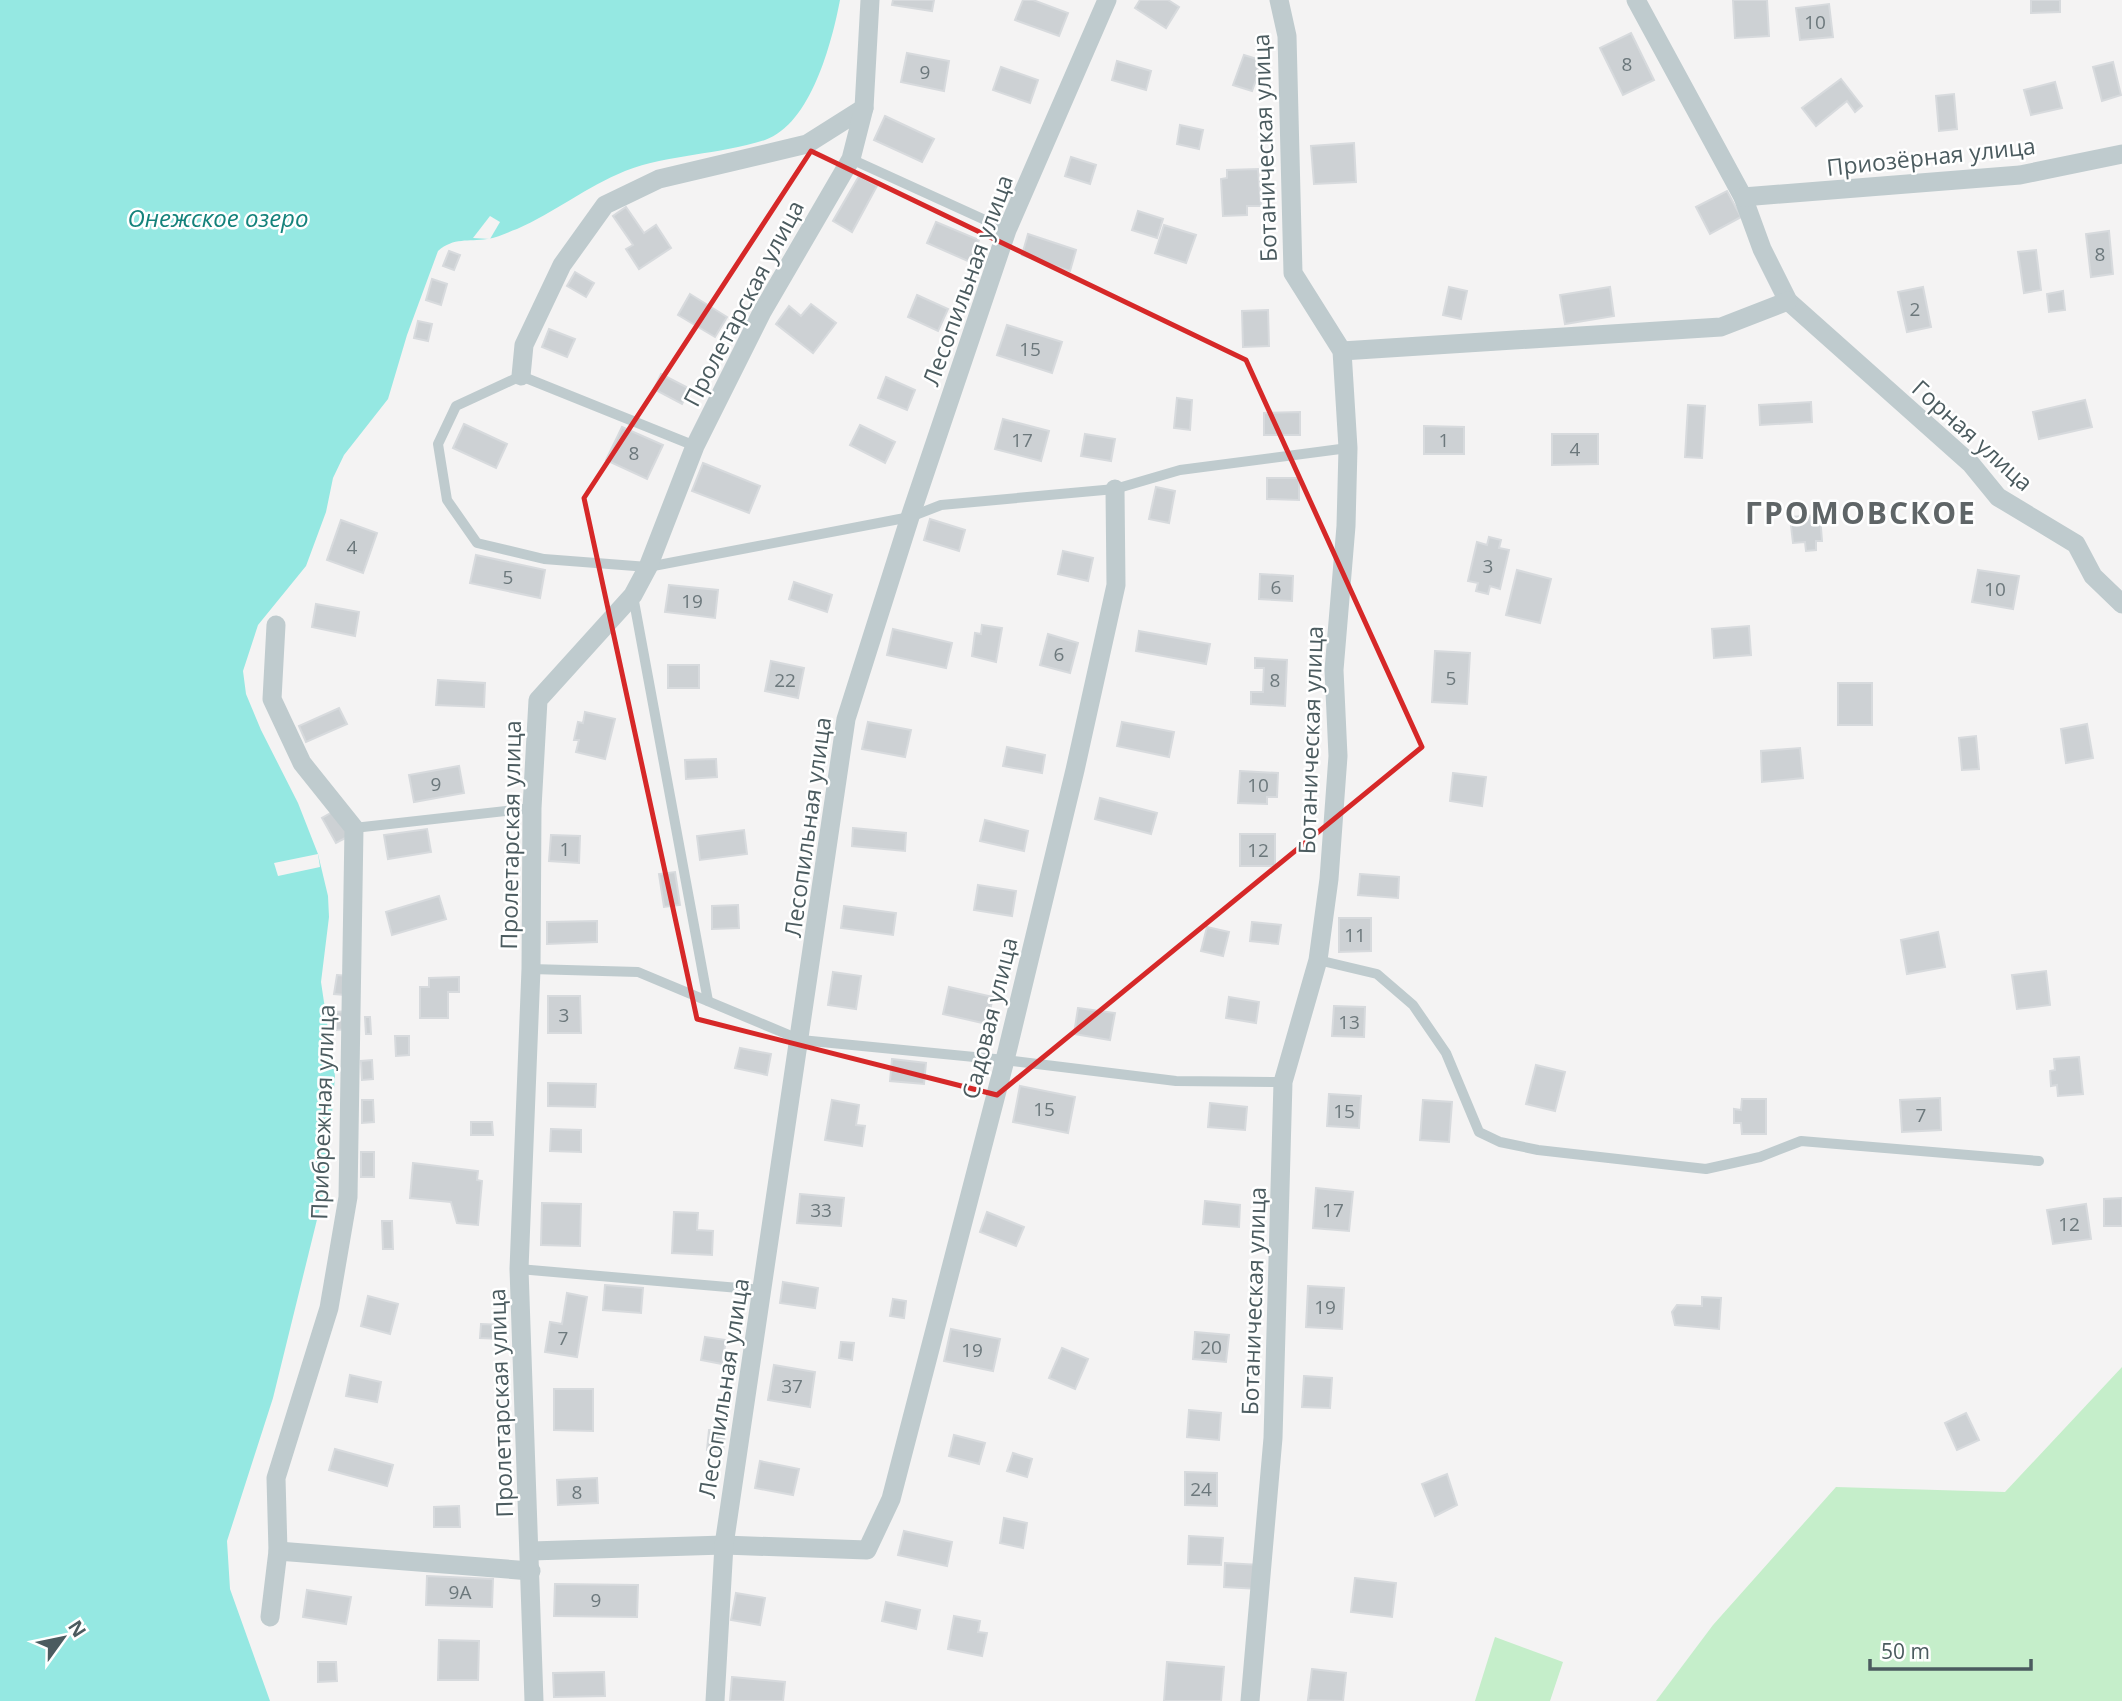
<svg xmlns="http://www.w3.org/2000/svg" width="2122" height="1701" viewBox="0 0 2122 1701" font-family="'Open Sans',sans-serif">
	<rect width="100%" height="100%" fill="#f4f3f3"/>
	<g fill="#c5eeca">
		<path d="M2122,1367V1701H1656L1713,1625L1836,1487L2005,1492Z"/>
		<path d="M1495,1637L1563,1662L1550,1701H1475Z"/>
	</g>
	<path fill="#95e8e2" d="M0,0H840C832,42 811,124 765,140C719,155 670,154 625,171C587,186 554,213 517,229C508,232 497,238 487,239C468,242 454,237 438,251L407,335L388,399L344,455L333,478L326,512L306,566L258,625L243,671L246,694L261,730L298,803L318,854L328,896L329,917L321,982L335,1076L327,1179L273,1398L227,1541L230,1589L270,1701H0Z"/>
	<g fill="#f4f3f3">
		<path d="M490,216L500,222L490,239L473,238Z"/>
		<path d="M318,854L320,867L278,876L274,863Z"/>
	</g>
	<g fill="#cdd1d4" stroke="#d7dadd" stroke-width="2">
		<path d="M893,0H934L932,11L892,5Z"/>
		<path d="M1023,0H1033L1068,13L1059,36L1015,20Z"/>
		<path d="M1140,0H1168L1179,7L1166,28L1135,8Z"/>
		<path d="M1733,0H1767L1769,36L1735,38Z"/>
		<path d="M2031,0H2060V12L2031,13Z"/>
		<path d="M1829,4L1833,37L1800,40L1796,8Z"/>
		<path d="M1631,33L1654,80L1623,95L1600,48Z"/>
		<path d="M907,53L949,61L944,91L901,82Z"/>
		<path d="M1244,55L1263,61L1252,91L1233,85Z"/>
		<path d="M1117,61L1151,71L1146,90L1112,80Z"/>
		<path d="M2113,62L2121,95L2102,101L2093,67Z"/>
		<path d="M1001,67L1038,80L1030,103L993,90Z"/>
		<path d="M1841,79L1862,106L1855,112L1847,101L1816,126L1802,108Z"/>
		<path d="M2055,82L2062,108L2031,115L2024,90Z"/>
		<path d="M1954,94L1957,129L1939,131L1936,96Z"/>
		<path d="M885,116L934,139L922,162L874,140Z"/>
		<path d="M1180,125L1203,130L1199,149L1177,144Z"/>
		<path d="M1354,143L1356,182L1314,184L1311,146Z"/>
		<path d="M1071,157L1096,165L1090,184L1065,176Z"/>
		<path d="M1258,169L1261,206H1247V215L1223,216L1221,179L1227,178V170Z"/>
		<path d="M859,176L877,186L852,232L833,221Z"/>
		<path d="M1727,191L1741,217L1710,234L1696,207Z"/>
		<path d="M626,207L644,233L656,225L671,248L639,269L626,249L633,245L613,216Z"/>
		<path d="M1138,211L1163,219L1157,238L1132,230Z"/>
		<path d="M936,222L979,240L970,262L927,243Z"/>
		<path d="M1164,225L1196,235L1186,263L1155,253Z"/>
		<path d="M2109,231L2113,274L2091,277L2086,234Z"/>
		<path d="M1028,234L1076,250L1070,271L1022,255Z"/>
		<path d="M2036,250L2041,290L2024,293L2018,252Z"/>
		<path d="M449,251L460,255L454,270L443,266Z"/>
		<path d="M575,272L594,283L586,297L567,286Z"/>
		<path d="M432,279L447,284L441,305L426,300Z"/>
		<path d="M1449,287L1467,291L1461,319L1443,315Z"/>
		<path d="M1610,287L1614,316L1565,324L1560,295Z"/>
		<path d="M1923,287L1931,327L1907,332L1898,292Z"/>
		<path d="M2063,291L2065,310L2049,312L2047,294Z"/>
		<path d="M690,294L727,317L715,337L678,315Z"/>
		<path d="M917,295L948,309L938,331L908,317Z"/>
		<path d="M811,304L836,323L813,353L776,324L789,306L801,316Z"/>
		<path d="M1268,310L1269,346L1243,347L1242,311Z"/>
		<path d="M418,321L432,324L428,341L414,338Z"/>
		<path d="M1007,325L1062,342L1052,373L997,355Z"/>
		<path d="M549,329L575,339L567,357L542,347Z"/>
		<path d="M661,374L690,389L682,404L654,389Z"/>
		<path d="M886,377L915,390L907,410L878,398Z"/>
		<path d="M1177,398L1192,400L1190,430L1174,428Z"/>
		<path d="M2085,400L2092,427L2039,439L2033,412Z"/>
		<path d="M1811,402L1812,422L1760,425L1759,405Z"/>
		<path d="M1688,405L1705,406L1702,458L1685,457Z"/>
		<path d="M1300,412V435H1264V413Z"/>
		<path d="M1003,419L1049,431L1041,461L995,449Z"/>
		<path d="M464,424L507,444L496,468L453,448Z"/>
		<path d="M860,425L895,442L885,463L850,445Z"/>
		<path d="M1424,426L1464,427V454H1424Z"/>
		<path d="M622,427L663,445L647,479L606,460Z"/>
		<path d="M1085,434L1115,439L1111,461L1081,456Z"/>
		<path d="M1552,434H1598V464L1552,465Z"/>
		<path d="M703,463L760,486L749,513L692,491Z"/>
		<path d="M1267,478H1299V500L1267,499Z"/>
		<path d="M1156,487L1175,491L1169,523L1149,519Z"/>
		<path d="M1820,515L1822,541H1816V550L1806,551L1805,542L1793,543L1790,517Z"/>
		<path d="M930,519L965,530L959,551L924,540Z"/>
		<path d="M341,520L377,533L363,573L327,560Z"/>
		<path d="M1489,537L1501,540L1499,548L1509,550L1500,589L1490,586L1488,594L1476,591L1478,583L1468,581L1477,542L1487,545Z"/>
		<path d="M1063,551L1093,558L1088,581L1058,574Z"/>
		<path d="M476,555L545,570L540,598L470,583Z"/>
		<path d="M1517,570L1551,579L1540,623L1506,615Z"/>
		<path d="M1978,570L2019,576L2013,609L1972,602Z"/>
		<path d="M1260,574L1293,576L1292,601L1259,599Z"/>
		<path d="M794,582L832,595L827,612L789,599Z"/>
		<path d="M669,585L718,590L715,618L665,612Z"/>
		<path d="M316,604L359,612L355,636L312,627Z"/>
		<path d="M982,625L1002,628L996,662L972,656L975,633L981,634Z"/>
		<path d="M1749,626L1751,655L1714,658L1712,629Z"/>
		<path d="M893,629L952,643L946,668L887,655Z"/>
		<path d="M1139,631L1210,644L1206,664L1136,651Z"/>
		<path d="M1048,634L1078,643L1070,673L1040,665Z"/>
		<path d="M1435,651L1470,653L1467,704L1432,702Z"/>
		<path d="M1255,658L1287,660L1285,706L1251,704V692H1263L1264,668H1255Z"/>
		<path d="M771,661L804,668L798,698L765,691Z"/>
		<rect x="668" y="665" width="31" height="23"/>
		<path d="M438,680L485,683L484,707L436,705Z"/>
		<rect x="1838" y="683" width="34" height="42"/>
		<path d="M339,708L347,724L306,742L299,726Z"/>
		<path d="M585,712L615,719L605,759L576,752L579,740H574L578,722L583,723Z"/>
		<path d="M868,722L911,730L905,757L862,749Z"/>
		<path d="M1122,722L1174,732L1169,757L1117,746Z"/>
		<path d="M2087,724L2093,758L2066,763L2061,729Z"/>
		<path d="M1976,736L1979,769L1962,770L1959,738Z"/>
		<path d="M1007,747L1045,755L1042,773L1003,766Z"/>
		<path d="M1800,748L1803,778L1762,782L1761,751Z"/>
		<path d="M716,759L717,777L686,779L685,760Z"/>
		<path d="M459,766L464,793L414,802L409,775Z"/>
		<path d="M1240,771L1278,773L1277,797H1267V804L1238,803Z"/>
		<path d="M1453,773L1486,777L1482,806L1450,801Z"/>
		<path d="M1100,798L1157,813L1151,834L1095,819Z"/>
		<path d="M336,810L351,835L336,843L322,818Z"/>
		<path d="M985,820L1028,831L1024,851L980,841Z"/>
		<path d="M853,828L906,833L905,851L852,846Z"/>
		<path d="M427,829L431,852L388,859L384,835Z"/>
		<path d="M744,830L747,854L700,860L697,836Z"/>
		<rect x="1240" y="834" width="35" height="32"/>
		<path d="M551,835L580,836L579,863L549,861Z"/>
		<path d="M675,872L680,905L664,907L659,874Z"/>
		<path d="M1360,874L1399,877L1398,898L1358,895Z"/>
		<path d="M978,885L1016,891L1012,916L974,910Z"/>
		<path d="M439,896L446,919L392,935L386,912Z"/>
		<path d="M738,905L739,928L712,929V906Z"/>
		<path d="M844,906L896,913L893,935L841,928Z"/>
		<path d="M1339,918H1371V951L1339,952Z"/>
		<path d="M597,921V942L547,944V922Z"/>
		<path d="M1252,922L1281,925L1278,944L1250,941Z"/>
		<path d="M1207,927L1229,932L1223,956L1201,951Z"/>
		<path d="M1938,932L1945,967L1907,974L1901,940Z"/>
		<path d="M2046,971L2050,1005L2017,1009L2012,975Z"/>
		<path d="M833,972L861,976L856,1009L828,1005Z"/>
		<path d="M337,975L348,976L345,995L334,994Z"/>
		<path d="M459,977V992H448V1018H420V987H429V978Z"/>
		<path d="M949,987L993,997L987,1024L943,1014Z"/>
		<path d="M548,996H580L581,1033H548Z"/>
		<path d="M1229,997L1259,1002L1256,1023L1226,1018Z"/>
		<path d="M1334,1006L1365,1007L1364,1037L1332,1036Z"/>
		<path d="M1078,1008L1115,1013L1110,1040L1074,1034Z"/>
		<path d="M349,1011L350,1029L336,1030L335,1012Z"/>
		<path d="M365,1017H370L371,1034H366Z"/>
		<path d="M395,1036H409V1055L396,1056Z"/>
		<path d="M740,1048L771,1054L767,1075L735,1068Z"/>
		<path d="M2079,1057L2083,1094L2058,1096L2057,1085L2051,1086L2050,1071L2055,1070L2054,1059Z"/>
		<path d="M892,1059L926,1063L924,1084L890,1081Z"/>
		<path d="M372,1060L373,1079L362,1080L361,1061Z"/>
		<path d="M1536,1065L1565,1072L1555,1111L1526,1104Z"/>
		<path d="M548,1083L596,1084L595,1107L548,1106Z"/>
		<path d="M1020,1086L1075,1097L1068,1133L1013,1122Z"/>
		<path d="M1329,1094L1361,1096L1359,1128L1327,1126Z"/>
		<path d="M1940,1098L1941,1130L1902,1132L1900,1100Z"/>
		<path d="M1742,1099H1766V1134H1742L1741,1123H1734V1109L1741,1110Z"/>
		<path d="M362,1100H373L374,1122L362,1123Z"/>
		<path d="M832,1100L859,1105L856,1125L865,1126L862,1146L825,1140Z"/>
		<path d="M1423,1100L1452,1102L1449,1142L1420,1140Z"/>
		<path d="M1210,1103L1247,1107L1245,1130L1208,1127Z"/>
		<path d="M471,1122H492L493,1135H471Z"/>
		<path d="M551,1129L581,1130V1152L550,1151Z"/>
		<rect x="361" y="1152" width="13" height="25"/>
		<path d="M413,1163L478,1171L477,1180L482,1181L478,1225L457,1223L451,1202L410,1198Z"/>
		<path d="M1316,1188L1353,1192L1349,1231L1313,1228Z"/>
		<path d="M800,1194L844,1198L841,1226L797,1223Z"/>
		<path d="M2122,1198V1226H2104V1199Z"/>
		<path d="M1205,1201L1240,1205L1239,1227L1203,1224Z"/>
		<path d="M542,1203L581,1204L580,1246L541,1245Z"/>
		<path d="M2086,1204L2091,1239L2053,1244L2047,1210Z"/>
		<path d="M674,1212L698,1213L697,1230L713,1231L712,1255L672,1253Z"/>
		<path d="M987,1212L1024,1227L1016,1246L980,1232Z"/>
		<path d="M382,1221H392L393,1249H383Z"/>
		<path d="M783,1282L818,1288L815,1308L780,1303Z"/>
		<path d="M605,1285L643,1288L641,1313L603,1310Z"/>
		<path d="M1308,1286L1344,1288L1342,1329L1306,1327Z"/>
		<path d="M567,1293L587,1297L577,1357L545,1352L550,1322L562,1324Z"/>
		<path d="M368,1296L398,1304L390,1334L361,1326Z"/>
		<path d="M1702,1297L1721,1298L1719,1329L1675,1325L1672,1312L1677,1305L1702,1306Z"/>
		<path d="M893,1299L906,1301L904,1318L890,1316Z"/>
		<path d="M481,1324L503,1325V1339L480,1338Z"/>
		<path d="M951,1329L1000,1339L993,1371L944,1361Z"/>
		<path d="M1195,1332L1229,1335L1226,1362L1193,1359Z"/>
		<path d="M705,1337L726,1340L722,1364L701,1360Z"/>
		<path d="M841,1342L854,1343L852,1360L839,1358Z"/>
		<path d="M1062,1348L1088,1359L1075,1389L1049,1378Z"/>
		<path d="M774,1365L815,1372L810,1407L768,1400Z"/>
		<path d="M350,1375L381,1382L377,1402L346,1396Z"/>
		<path d="M1304,1376L1332,1378L1330,1408L1302,1407Z"/>
		<path d="M554,1389H593V1431L554,1430Z"/>
		<path d="M1189,1410L1221,1413L1219,1440L1187,1437Z"/>
		<path d="M1966,1413L1979,1440L1957,1450L1945,1423Z"/>
		<path d="M709,1430L725,1432L723,1452L707,1450Z"/>
		<path d="M954,1435L985,1443L979,1464L949,1456Z"/>
		<path d="M335,1449L393,1465L387,1486L329,1470Z"/>
		<path d="M1013,1453L1032,1459L1027,1477L1007,1471Z"/>
		<path d="M760,1461L799,1469L793,1495L755,1488Z"/>
		<path d="M1185,1472L1217,1473V1506L1185,1505Z"/>
		<path d="M1447,1474L1457,1505L1435,1516L1422,1484Z"/>
		<path d="M597,1478L598,1503L558,1505L557,1480Z"/>
		<path d="M459,1506L460,1527H434V1507Z"/>
		<path d="M1004,1518L1027,1523L1023,1548L1000,1543Z"/>
		<path d="M904,1531L952,1542L947,1566L898,1555Z"/>
		<path d="M1189,1536L1223,1538L1221,1565L1188,1564Z"/>
		<path d="M1225,1563L1260,1565L1259,1589L1224,1587Z"/>
		<path d="M427,1576L493,1579L492,1607L426,1605Z"/>
		<path d="M1355,1578L1396,1583L1392,1617L1351,1612Z"/>
		<path d="M555,1584L638,1585L637,1617L554,1616Z"/>
		<path d="M307,1590L351,1597L346,1624L303,1617Z"/>
		<path d="M736,1593L765,1598L760,1625L731,1620Z"/>
		<path d="M886,1602L920,1610L916,1629L882,1621Z"/>
		<path d="M954,1616L980,1621L978,1632L987,1633L982,1656L948,1649Z"/>
		<path d="M439,1640L479,1641L478,1680H438Z"/>
		<path d="M318,1662H336L337,1681L318,1682Z"/>
		<path d="M1167,1662L1224,1667L1221,1701H1164Z"/>
		<path d="M1312,1669L1346,1673L1343,1701L1308,1700Z"/>
		<path d="M604,1672L605,1696L554,1697L553,1673Z"/>
		<path d="M732,1677L785,1682L783,1701H730Z"/>
	</g>
	<g fill="none" stroke-linecap="round" stroke-linejoin="round">
		<g stroke="#bfcbce" stroke-width="10">
			<path d="M851,159L1007,230"/>
			<path d="M695,446L521,376L456,406L438,444L447,500L477,543L544,559L648,567L910,517L941,505L1115,489L1180,470L1348,448"/>
			<path d="M633,596L708,1001"/>
			<path d="M354,828L532,808"/>
			<path d="M1318,960L1377,974L1413,1005L1446,1053L1479,1132L1500,1142L1538,1150L1706,1169L1760,1157L1801,1141L2039,1161"/>
			<path d="M531,969L638,972L801,1040L1005,1060L1176,1081L1283,1082"/>
			<path d="M519,1269L762,1290"/>
		</g>
		<g stroke="#bfcbce" stroke-width="19">
			<path d="M1636,0L1743,197L1762,249L1788,301L1971,464L1998,497L2076,544L2093,576L2122,604"/>
			<path d="M1743,197L2020,175L2122,154"/>
			<path d="M1342,351L1721,327L1788,301"/>
			<path d="M521,376L524,345L562,265L605,205L659,179L807,144L864,108"/>
			<path d="M278,1551L531,1571"/>
			<path d="M531,1551L724,1545L867,1550L891,1499L1005,1060L1075,770L1116,585L1115,489"/>
			<path d="M270,1617L278,1551L276,1478L329,1308L348,1197L354,828L302,763L272,699L276,625"/>
			<path d="M534,1701L519,1269L531,969L532,808L538,700L633,595L648,567L695,446L762,312L851,159L864,108L870,0"/>
			<path d="M715,1701L724,1545L846,719L910,517L1007,230L1107,0"/>
			<path d="M1250,1701L1273,1438L1283,1082L1318,960L1329,879L1338,756L1334,670L1346,526L1348,448L1342,351L1293,273L1287,36L1279,0"/>
		</g>
	</g>
	<path fill="none" stroke="#d62828" stroke-width="5" stroke-linejoin="round" d="M811,151L1246,360L1422,747L997,1095L697,1019L584,498Z"/>
	<g text-anchor="middle" dominant-baseline="central" stroke-width="5" stroke-linejoin="round" paint-order="stroke">
		<g font-size="19" fill="#6c787c">
			<text x="1815" y="22">10</text>
			<text x="1627" y="64">8</text>
			<text x="925" y="72">9</text>
			<text x="2100" y="254">8</text>
			<text x="1915" y="309">2</text>
			<text x="1030" y="349">15</text>
			<text x="1022" y="440">17</text>
			<text x="1444" y="440">1</text>
			<text x="1575" y="449">4</text>
			<text x="634" y="453">8</text>
			<text x="352" y="547">4</text>
			<text x="1488" y="566">3</text>
			<text x="508" y="577">5</text>
			<text x="1276" y="587">6</text>
			<text x="1995" y="589">10</text>
			<text x="692" y="601">19</text>
			<text x="1059" y="654">6</text>
			<text x="1451" y="678">5</text>
			<text x="785" y="680">22</text>
			<text x="1275" y="680">8</text>
			<text x="436" y="784">9</text>
			<text x="1258" y="785">10</text>
			<text x="565" y="849">1</text>
			<text x="1258" y="850">12</text>
			<text x="1355" y="935">11</text>
			<text x="564" y="1015">3</text>
			<text x="1349" y="1022">13</text>
			<text x="1044" y="1109">15</text>
			<text x="1344" y="1111">15</text>
			<text x="1921" y="1115">7</text>
			<text x="821" y="1210">33</text>
			<text x="1333" y="1210">17</text>
			<text x="2069" y="1224">12</text>
			<text x="1325" y="1307">19</text>
			<text x="563" y="1338">7</text>
			<text x="1211" y="1347">20</text>
			<text x="972" y="1350">19</text>
			<text x="792" y="1386">37</text>
			<text x="1201" y="1489">24</text>
			<text x="577" y="1492">8</text>
			<text x="460" y="1592">9А</text>
			<text x="596" y="1600">9</text>
		</g>
		<g font-size="23" fill="#4b5b5f" stroke="#fff">
			<text transform="translate(1264 148) rotate(-92)">Ботаническая улица</text>
			<text transform="translate(1931 156) rotate(-6)">Приозёрная улица</text>
			<text transform="translate(967 280) rotate(-70)">Лесопильная улица</text>
			<text transform="translate(743 303) rotate(-62)">Пролетарская улица</text>
			<text transform="translate(1973 435) rotate(42)">Горная улица</text>
			<text transform="translate(1310 740) rotate(-88)">Ботаническая улица</text>
			<text transform="translate(807 827) rotate(-82)">Лесопильная улица</text>
			<text transform="translate(510 835) rotate(-89)">Пролетарская улица</text>
			<text transform="translate(989 1018) rotate(-76)">Садовая улица</text>
			<text transform="translate(322 1112) rotate(-88)">Прибрежная улица</text>
			<text transform="translate(1253 1301) rotate(-88)">Ботаническая улица</text>
			<text transform="translate(723 1388) rotate(-81)">Лесопильная улица</text>
			<text transform="translate(500 1403) rotate(-92)">Пролетарская улица</text>
		</g>
		<g font-size="24" font-style="italic" fill="#14827b" stroke="#fff">
			<text x="218" y="217">Онежское озеро</text>
		</g>
		<g font-size="30" font-weight="bold" letter-spacing="2" fill="#5f6567" stroke="#fff">
			<text x="1861" y="512">ГРОМОВСКОЕ</text>
		</g>
	</g>
	<g transform="translate(63 1638) rotate(57)" stroke="#ffffff" stroke-width="5" paint-order="stroke">
	<path d="M0-5L12 26L0 18L-12 26Z" fill="#4b5b5f"/>
	<text y="-10" font-size="19" font-weight="bold" text-anchor="middle" fill="#4b5b5f">N</text>
	</g>
	<path d="M1870 1659v10h161v-10" fill="none" stroke="#4b5b5f" stroke-width="3.5"/>
	<text x="1881" y="1659" font-size="21" fill="#4b5b5f" stroke="#ffffff" stroke-width="5" paint-order="stroke">50 m</text>
</svg>
